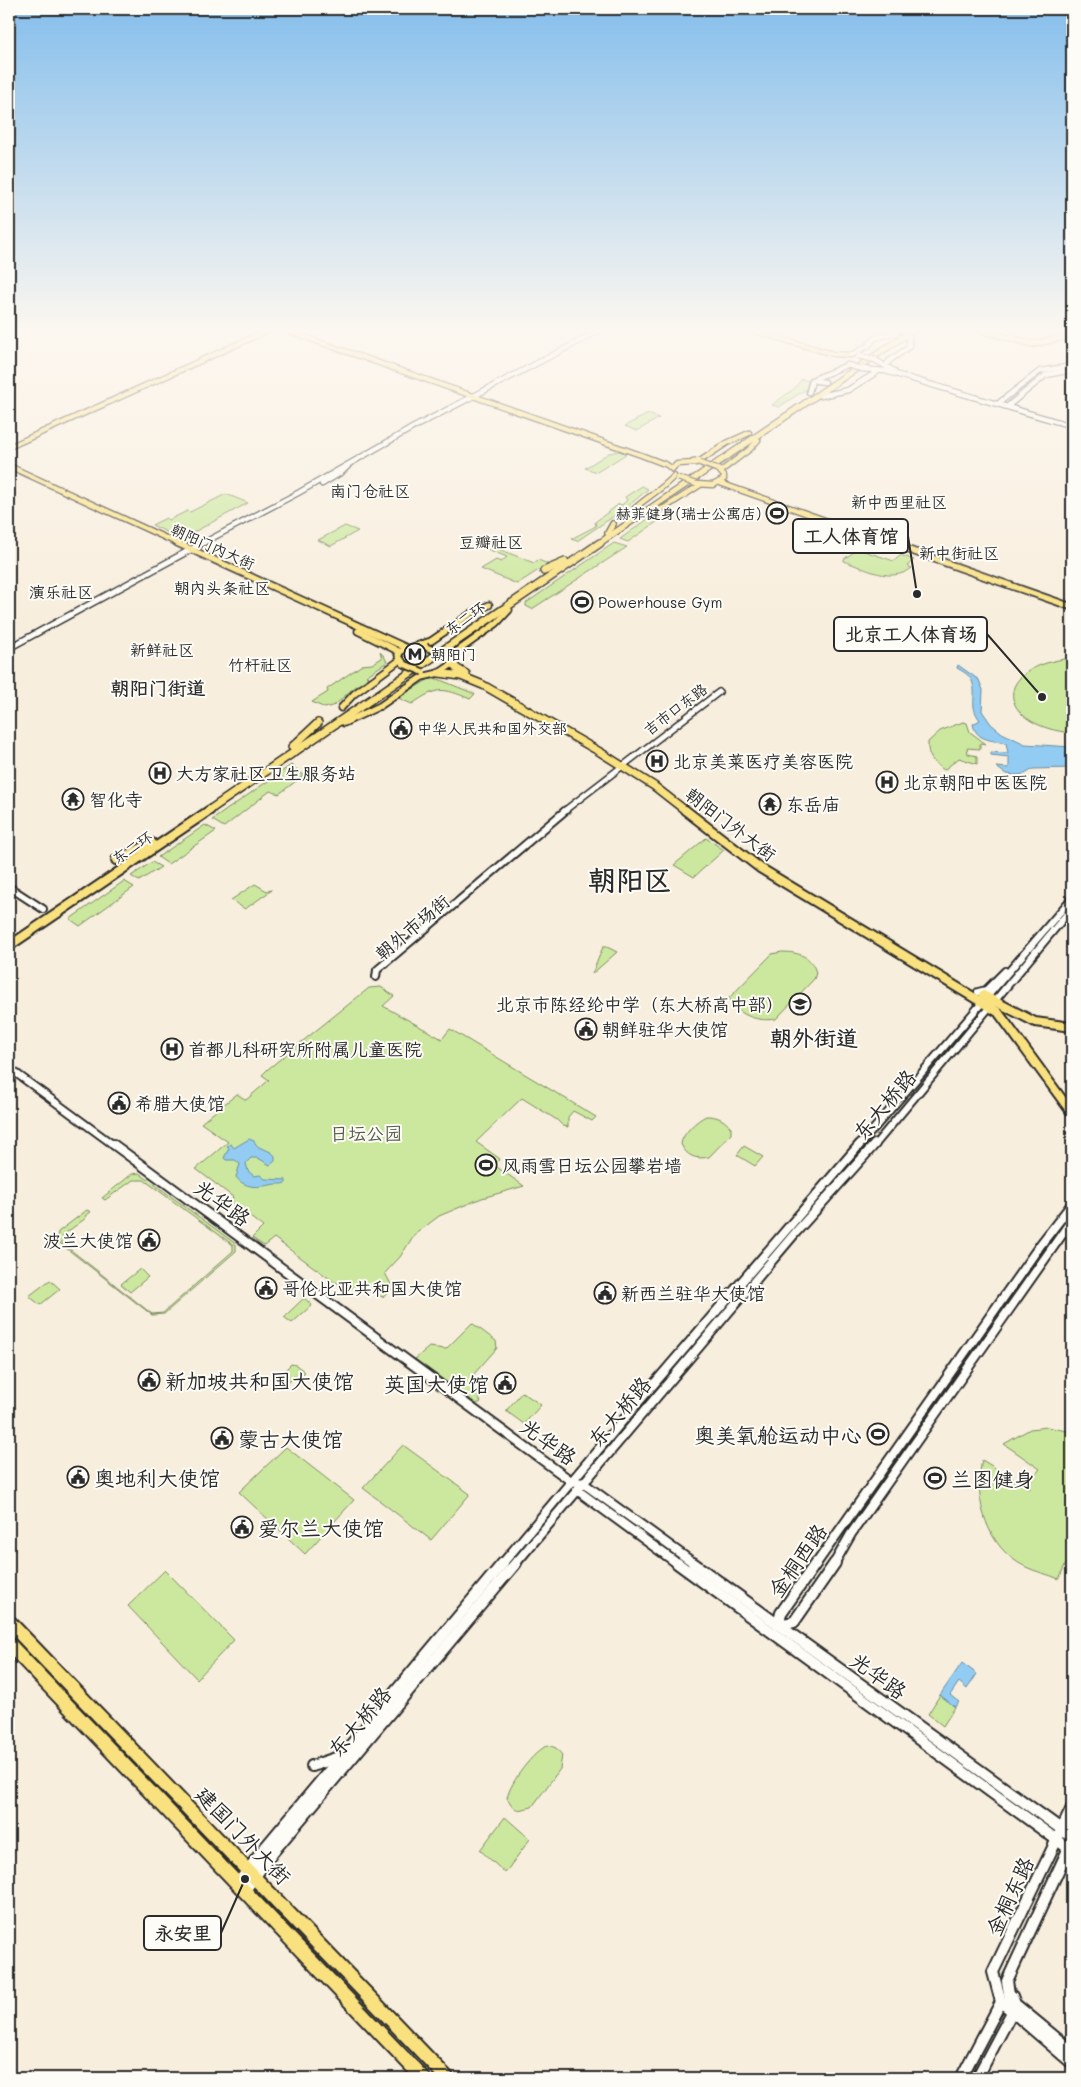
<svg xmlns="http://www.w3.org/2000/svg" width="1081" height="2087" viewBox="0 0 1081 2087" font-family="Mali,'LXGW WenKai TC',sans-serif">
	<rect width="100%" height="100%" fill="#f8eedd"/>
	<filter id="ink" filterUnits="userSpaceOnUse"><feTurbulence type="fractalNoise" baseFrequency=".02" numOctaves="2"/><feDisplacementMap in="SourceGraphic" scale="10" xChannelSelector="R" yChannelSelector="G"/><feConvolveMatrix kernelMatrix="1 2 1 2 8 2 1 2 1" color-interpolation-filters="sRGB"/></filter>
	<g filter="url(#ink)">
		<g fill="#cce89e" stroke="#7c8a64">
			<path d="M802,379L808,381L806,389L779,407L772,405L795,388Z"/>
			<path d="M648,414L659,418L637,431L625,426Z"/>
			<path d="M619,451L626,454L597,472L585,468L609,453Z"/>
			<path d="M642,486L648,489L626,508L577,541L571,539L596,526L595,522L619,504L622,505L627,500L625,497Z"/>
			<path d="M226,494L248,503L181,539L152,525L166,518L169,520L187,511L190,512Z"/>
			<path d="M652,516L661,519L628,542L620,539Z"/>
			<path d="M345,526L358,531L331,546L318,540Z"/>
			<path d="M614,543L627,547L532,609L526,606V603Z"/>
			<path d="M491,546L534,563L538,560L548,564L517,584L481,569L496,560L501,562L507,557L487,549Z"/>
			<path d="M858,549L894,561L901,555L914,560L907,566L912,568C891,584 866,569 844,561V559Z"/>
			<path d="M380,652L384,656L387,662L366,676L369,677L350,691L335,705L325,708L312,702L328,692L327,689L362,665L372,664L382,658Z"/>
			<path d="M1064,659H1072V733C1000,726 989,671 1064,659Z"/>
			<path d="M429,679H438L475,694L470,699C442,687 437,687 412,704L398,698Z"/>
			<path d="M963,722L967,723L970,732L986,744L980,743V749L967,748L968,754L977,756V764L959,758L944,770C933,762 927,757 928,742L940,731Z"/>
			<path d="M291,765L304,775L279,794L270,791L224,827L212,820Z"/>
			<path d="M205,825L216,831L168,864L158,857Z"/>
			<path d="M706,838L724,850L694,877L674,865Z"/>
			<path d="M152,862L161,867L139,881L131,876Z"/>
			<path d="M124,881L134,887L80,926L70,919Z"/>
			<path d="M255,884L267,891L272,890L245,909L231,900Z"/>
			<path d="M603,947H607L617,952L592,974Z"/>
			<path d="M782,952C798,952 812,956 816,973L814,979L776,1019C758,1022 738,1016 729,998L772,954Z"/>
			<path d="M381,987L394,996L383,1006L442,1039L450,1029L596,1117L592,1121L573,1111L568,1117V1127L563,1126L557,1120L522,1098L476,1142L500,1159L494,1165L524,1186L482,1198L439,1216L414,1235L400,1257L385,1273L393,1288L383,1297L334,1282L274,1238L264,1246L252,1238L263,1227L231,1202L233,1197L196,1169L228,1142L201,1123L237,1094L246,1100L269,1080L262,1075L268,1069L369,988Z"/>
			<path d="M706,1116C717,1116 724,1119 731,1128V1134L709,1157C696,1160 686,1156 681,1144C682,1134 697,1120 706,1116Z"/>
			<path d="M744,1146L763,1157L755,1166L737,1155Z"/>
			<path d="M139,1173L236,1244V1251L164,1314L152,1315L57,1241L58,1232L87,1210L91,1212L85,1216L86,1218L63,1235L62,1243L152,1314L163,1313L233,1251V1245L144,1180H133L105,1200L102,1198L132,1174Z"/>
			<path d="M140,1269L148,1277L130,1292L121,1284Z"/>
			<path d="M50,1280L60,1289L40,1305L29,1296Z"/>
			<path d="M304,1298L312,1305L292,1323L284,1317Z"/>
			<path d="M472,1323L496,1341L497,1348L474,1374L473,1389L481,1402L477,1404L415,1359L429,1347L446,1349Z"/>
			<path d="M291,1364L296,1365L305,1372L301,1376L297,1374L285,1386L277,1378Z"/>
			<path d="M522,1392L541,1405L524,1424L506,1411Z"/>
			<path d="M1047,1427L1072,1432V1565H1065L1059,1579C1048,1574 1036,1572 1026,1567C987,1549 973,1499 982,1460L1030,1489L1029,1482L1040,1469L1004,1444L1030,1429Z"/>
			<path d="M403,1445L470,1494L431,1540L363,1488Z"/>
			<path d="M286,1447L354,1500L305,1554L239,1492Z"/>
			<path d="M165,1570L234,1640L197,1679L128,1606Z"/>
			<path d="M940,1695L955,1707L943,1726L928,1714Z"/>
			<path d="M548,1745L556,1748L562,1755L560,1769L532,1807L518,1810L513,1807L507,1798C511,1781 533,1752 548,1745Z"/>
			<path d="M505,1817L530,1839L505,1873L480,1850Z"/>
		</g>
		<g fill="#92ccf2" stroke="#698ca2">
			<path d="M958,665L979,680L983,690L982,711L991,724L1002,733L1025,744L1072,747V768L1033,769L1025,774L1017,775L1006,774L996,767L1009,768V757L991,755V752L1008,753L1006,743C992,740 976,741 973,724L980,720C968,705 978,696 972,681C970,675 962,671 957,668Z"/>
			<path d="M249,1139L254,1141C258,1151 270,1148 275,1156V1161L270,1165L258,1158H251L246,1163L248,1171L254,1176L260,1175L265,1179L286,1180V1183C281,1185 276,1183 270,1185C258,1187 245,1189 236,1177L240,1164L235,1160H226L224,1158L229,1148L227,1146L231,1144L234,1148Z"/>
			<path d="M962,1663L977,1674L967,1689L959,1682L950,1695L959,1702L955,1707L940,1695Z"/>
		</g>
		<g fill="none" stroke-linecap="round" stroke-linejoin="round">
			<g stroke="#2b2b2b" stroke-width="7">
				<g id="secondary-far4">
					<path d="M851,355L868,346L875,338L898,332"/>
					<path d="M875,360L894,371"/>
					<path d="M886,366L889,361L909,347V337"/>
					<path d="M862,369L885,371L1072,426"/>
					<path d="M816,378V381L825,382"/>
					<path d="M809,392L812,380L847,365"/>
					<path d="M821,396L848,390L877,372"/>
					<path d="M1000,402L1040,371L1072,366"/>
					<path d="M1009,405L1046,375L1072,370"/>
					<path d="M322,484L342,472L348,466"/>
					<path d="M201,544L298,493L414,427L601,330"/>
				</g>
			</g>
			<g stroke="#2b2b2b" stroke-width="8">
				<g id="secondary-far3">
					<path d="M9,648L203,543"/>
					<path d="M564,811L719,692"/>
				</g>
			</g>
			<g stroke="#2b2b2b" stroke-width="10">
				<g id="secondary-far2">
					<path d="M9,887L43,909"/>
					<path d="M376,977L377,970L566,810"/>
					<path d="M978,992L986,990L1005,971"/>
					<path d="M9,1068L115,1146"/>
					<path d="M859,1146L1072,898"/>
					<path d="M874,1146L1072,908"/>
				</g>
			</g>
			<g stroke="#2b2b2b" stroke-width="12">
				<g id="secondary-far1">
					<path d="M113,1144L571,1481L583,1483L695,1564"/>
					<path d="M577,1490L678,1564"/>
					<path d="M502,1564L635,1406L860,1144"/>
					<path d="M515,1564L796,1232L875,1144"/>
					<path d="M816,1564L1041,1244L1072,1204"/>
					<path d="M834,1564L851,1534L1072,1220"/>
				</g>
			</g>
			<g stroke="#2b2b2b" stroke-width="14">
				<g id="secondary">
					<path d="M677,1563L1072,1851"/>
					<path d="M693,1563L1072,1837"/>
					<path d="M816,1563L781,1613L778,1625L794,1622L835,1563"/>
					<path d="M312,1766L342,1756"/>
					<path d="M238,1883L263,1850L503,1563"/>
					<path d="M245,1890L272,1853L516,1563"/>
					<path d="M1012,1996L1015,2004L1072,2051"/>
					<path d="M1001,2002L993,1972L1072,1808"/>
					<path d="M1001,2002L1072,2063"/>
					<path d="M961,2078L1001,2002"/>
					<path d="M977,2078L1012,2012L1007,1981L1072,1841"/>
				</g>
			</g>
			<g stroke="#2b2b2b" stroke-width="7">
				<g id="primary-far1">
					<path d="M285,330L641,455L667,465L672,469"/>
					<path d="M751,330L833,354L849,355"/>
					<path d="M9,447L269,330"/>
					<path d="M693,462L700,461L727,443L749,433"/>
					<path d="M9,466L179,544"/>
					<path d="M672,469L677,464L696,463"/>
					<path d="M721,471L750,449L758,440"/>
					<path d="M720,483L893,544"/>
					<path d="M696,484L713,485L724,479V476L718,469"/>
					<path d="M633,510C645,498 663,489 674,476"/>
					<path d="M650,513L666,507L700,485"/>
				</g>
			</g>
			<g stroke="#2b2b2b" stroke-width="9">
				<g id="primary">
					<path d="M177,543L407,648"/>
					<path d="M889,543L1072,607"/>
					<path d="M358,631L400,652"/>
					<path d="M453,659L455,653L497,623L509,610"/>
					<path d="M404,664L398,655L401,651L431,641L472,613L489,605"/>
					<path d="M341,708L354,694L400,660"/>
					<path d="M344,723L380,706L422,677L439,673L454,663L448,656"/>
				</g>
			</g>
			<g stroke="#2b2b2b" stroke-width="8">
				<g id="highway-far3">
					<path d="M980,330L1033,344L1072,335"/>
					<path d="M608,533L613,524"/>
					<path d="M598,544L913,330"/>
				</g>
			</g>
			<g stroke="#2b2b2b" stroke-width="10">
				<g id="highway-far2">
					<path d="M544,571L565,562"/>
					<path d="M454,663L456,668L466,674"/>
					<path d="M439,673L461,676L483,685L600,752L654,786L686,811"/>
					<path d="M292,747L318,723"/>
					<path d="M208,811L600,543"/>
				</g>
			</g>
			<g stroke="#2b2b2b" stroke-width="12">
				<g id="highway-far1">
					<path d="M685,810L760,868L998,1012L1072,1113"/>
					<path d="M116,860L152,843"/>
					<path d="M9,946L210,810"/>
					<path d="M983,995L1035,1022L1072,1027"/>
				</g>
			</g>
			<g stroke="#2b2b2b" stroke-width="17">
				<g id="highway">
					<path d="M9,1622L447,2078"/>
					<path d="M9,1644L423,2078"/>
				</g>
			</g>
			<use href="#secondary-far4" stroke="#fdfcf7" stroke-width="4.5"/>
			<use href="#secondary-far3" stroke="#fdfcf7" stroke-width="5"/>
			<use href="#secondary-far2" stroke="#fdfcf7" stroke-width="6"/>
			<use href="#secondary-far1" stroke="#fdfcf7" stroke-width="8"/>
			<use href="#secondary" stroke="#fdfcf7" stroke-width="10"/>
			<use href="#primary-far1" stroke="#fae180" stroke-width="4.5"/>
			<use href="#primary" stroke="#fae180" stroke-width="5.5"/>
			<use href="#highway-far3" stroke="#fae180" stroke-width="5.5"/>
			<use href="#highway-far2" stroke="#fae180" stroke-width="7"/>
			<use href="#highway-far1" stroke="#fae180" stroke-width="8"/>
			<use href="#highway" stroke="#fae180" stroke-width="13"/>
			<g stroke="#2b2b2b" stroke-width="7" stroke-linecap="butt">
				<g id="secondary-bridge">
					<path d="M859,356L875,360"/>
					<path d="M847,365L862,369"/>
				</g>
			</g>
			<g stroke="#2b2b2b" stroke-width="7" stroke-linecap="butt">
				<g id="primary-bridge-far1">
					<path d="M700,463L716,469"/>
					<path d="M678,478L696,484"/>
				</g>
			</g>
			<g stroke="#2b2b2b" stroke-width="9" stroke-linecap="butt">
				<g id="primary-bridge">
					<path d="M426,647L448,656"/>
					<path d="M404,664L423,672"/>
				</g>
			</g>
			<use href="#secondary-bridge" stroke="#fdfcf7" stroke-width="4.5"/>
			<use href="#primary-bridge-far1" stroke="#fae180" stroke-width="4.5"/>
			<use href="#primary-bridge" stroke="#fae180" stroke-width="5.5"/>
		</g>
	</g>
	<linearGradient id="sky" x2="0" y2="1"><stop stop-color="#85beec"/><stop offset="0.53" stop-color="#fcf7f0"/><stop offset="1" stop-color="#fcf7f0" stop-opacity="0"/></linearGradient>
	<rect width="1081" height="622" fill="url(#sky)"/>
	<defs>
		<g id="stadium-ring" transform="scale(1.125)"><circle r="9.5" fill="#fdfcf7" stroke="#2b2b2b" stroke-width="1.5"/><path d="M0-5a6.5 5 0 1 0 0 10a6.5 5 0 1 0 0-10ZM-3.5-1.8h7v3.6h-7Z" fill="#2b2b2b"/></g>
		<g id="metro-ring" transform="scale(1.125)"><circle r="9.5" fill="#fdfcf7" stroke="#2b2b2b" stroke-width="1.5"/><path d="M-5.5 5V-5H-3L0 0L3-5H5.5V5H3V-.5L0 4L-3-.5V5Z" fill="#2b2b2b"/></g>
		<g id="civic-ring" transform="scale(1.125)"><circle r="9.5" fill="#fdfcf7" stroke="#2b2b2b" stroke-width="1.5"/><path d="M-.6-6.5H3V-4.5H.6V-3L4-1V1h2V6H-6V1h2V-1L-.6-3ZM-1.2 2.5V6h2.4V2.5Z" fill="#2b2b2b"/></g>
		<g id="hospital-ring" transform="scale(1.125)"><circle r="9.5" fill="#fdfcf7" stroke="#2b2b2b" stroke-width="1.5"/><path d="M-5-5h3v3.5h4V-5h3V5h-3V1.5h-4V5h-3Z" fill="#2b2b2b"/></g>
		<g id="temple-ring" transform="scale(1.125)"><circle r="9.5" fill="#fdfcf7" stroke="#2b2b2b" stroke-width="1.5"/><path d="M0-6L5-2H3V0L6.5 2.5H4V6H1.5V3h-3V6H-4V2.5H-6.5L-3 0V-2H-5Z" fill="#2b2b2b"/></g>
		<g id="school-ring" transform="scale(1.125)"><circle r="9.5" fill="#fdfcf7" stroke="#2b2b2b" stroke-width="1.5"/><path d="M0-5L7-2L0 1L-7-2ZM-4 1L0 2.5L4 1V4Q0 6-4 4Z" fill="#2b2b2b"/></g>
	</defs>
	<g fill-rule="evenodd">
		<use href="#stadium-ring" x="777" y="513"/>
		<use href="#stadium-ring" x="582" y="602"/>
		<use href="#metro-ring" x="415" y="654"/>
		<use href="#civic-ring" x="401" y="728"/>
		<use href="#hospital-ring" x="657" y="761"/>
		<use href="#hospital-ring" x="160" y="773"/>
		<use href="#hospital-ring" x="887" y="782"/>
		<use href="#temple-ring" x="73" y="799"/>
		<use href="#temple-ring" x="770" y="804"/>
		<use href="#school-ring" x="800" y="1004"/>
		<use href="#civic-ring" x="586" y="1029"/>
		<use href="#hospital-ring" x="172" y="1049"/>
		<use href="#civic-ring" x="119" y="1103"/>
		<use href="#stadium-ring" x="486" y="1165"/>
		<use href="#civic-ring" x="149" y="1240"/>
		<use href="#civic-ring" x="266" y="1288"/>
		<use href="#civic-ring" x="605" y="1293"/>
		<use href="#civic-ring" x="149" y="1380"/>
		<use href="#civic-ring" x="505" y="1383"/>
		<use href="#stadium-ring" x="878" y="1434"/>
		<use href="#civic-ring" x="222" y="1438"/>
		<use href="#civic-ring" x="78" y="1477"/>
		<use href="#stadium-ring" x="935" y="1478"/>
		<use href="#civic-ring" x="242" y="1527"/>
	</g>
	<g text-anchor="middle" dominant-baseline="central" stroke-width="4" stroke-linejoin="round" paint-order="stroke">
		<g font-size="15" fill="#2b2b2b" stroke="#fdfcf7" text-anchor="start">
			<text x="761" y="513" text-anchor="end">赫菲健身(瑞士公寓店)</text>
			<text x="598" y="602">Powerhouse Gym</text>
			<text x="431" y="654">朝阳门</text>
			<text x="417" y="728">中华人民共和国外交部</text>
		</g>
		<g font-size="15" fill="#2b2b2b" stroke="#fdfcf7">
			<text transform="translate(213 546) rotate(24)">朝阳门内大街</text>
			<text transform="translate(465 618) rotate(-35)">东二环</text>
			<text transform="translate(675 709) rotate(-37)">吉市口东路</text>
			<text transform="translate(132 847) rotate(-34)">东二环</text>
		</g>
		<g font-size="16" fill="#2b2b2b" stroke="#fdfcf7">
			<text x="370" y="490">南门仓社区</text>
			<text x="899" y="501">新中西里社区</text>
			<text x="491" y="541">豆瓣社区</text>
			<text x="959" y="552">新中街社区</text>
			<text x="222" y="587">朝内头条社区</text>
			<text x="61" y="591">演乐社区</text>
			<text x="162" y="649">新鲜社区</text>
			<text x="260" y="664">竹杆社区</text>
		</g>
		<g font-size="18" fill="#2b2b2b" stroke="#fdfcf7" text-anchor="start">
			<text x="673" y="761">北京美莱医疗美容医院</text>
			<text x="176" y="773">大方家社区卫生服务站</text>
			<text x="903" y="782">北京朝阳中医医院</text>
			<text x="89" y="799">智化寺</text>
			<text x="786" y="804">东岳庙</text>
			<text x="784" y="1004" text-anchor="end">北京市陈经纶中学（东大桥高中部）</text>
			<text x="602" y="1029">朝鲜驻华大使馆</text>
			<text x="188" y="1049">首都儿科研究所附属儿童医院</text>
			<text x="135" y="1103">希腊大使馆</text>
			<text x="502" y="1165">风雨雪日坛公园攀岩墙</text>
			<text x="133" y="1240" text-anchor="end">波兰大使馆</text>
			<text x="282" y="1288">哥伦比亚共和国大使馆</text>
			<text x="621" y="1293">新西兰驻华大使馆</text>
		</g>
		<g font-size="18" fill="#2b2b2b" stroke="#fdfcf7">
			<text transform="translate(731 824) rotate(37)">朝阳门外大街</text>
			<text transform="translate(412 927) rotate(-40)">朝外市场街</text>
		</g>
		<g font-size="18" fill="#535a48" stroke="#fdfcf7">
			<text x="366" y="1133">日坛公园</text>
		</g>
		<g font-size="19" font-weight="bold" fill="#2b2b2b" stroke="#fdfcf7">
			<text x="158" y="687">朝阳门街道</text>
		</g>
		<g font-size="21" fill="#2b2b2b" stroke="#fdfcf7">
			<text transform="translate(884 1104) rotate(-50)">东大桥路</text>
			<text transform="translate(223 1202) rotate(36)">光华路</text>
			<text transform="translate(619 1411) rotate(-50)">东大桥路</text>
			<text transform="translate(549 1441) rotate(36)">光华路</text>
			<text transform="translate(797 1560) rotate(-55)">金桐西路</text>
			<text transform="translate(879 1675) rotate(36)">光华路</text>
			<text transform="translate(359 1721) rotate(-50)">东大桥路</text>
			<text transform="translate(244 1835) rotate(46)">建国门外大街</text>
			<text transform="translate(1009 1896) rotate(-65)">金桐东路</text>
		</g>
		<g font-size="21" fill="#2b2b2b" stroke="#fdfcf7" text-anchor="start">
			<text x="165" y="1380">新加坡共和国大使馆</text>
			<text x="489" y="1383" text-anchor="end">英国大使馆</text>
			<text x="862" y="1434" text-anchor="end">奥美氧舱运动中心</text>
			<text x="238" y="1438">蒙古大使馆</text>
			<text x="94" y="1477">奥地利大使馆</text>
			<text x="951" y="1478">兰图健身</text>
			<text x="258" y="1527">爱尔兰大使馆</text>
		</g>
		<g font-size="22" font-weight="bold" fill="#2b2b2b" stroke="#fdfcf7">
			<text x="814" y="1037">朝外街道</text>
		</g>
		<g font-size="28" font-weight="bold" fill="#2b2b2b" stroke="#fdfcf7">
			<text x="630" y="879">朝阳区</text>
		</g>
	</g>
	<path fill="none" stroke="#2b2b2b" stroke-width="2" d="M917 594L908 536M1042 697L987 634M245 1879L221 1933"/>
	<g fill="#2b2b2b" stroke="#fdfcf7" stroke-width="2">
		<circle cx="917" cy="594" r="5"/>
		<circle cx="1042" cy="697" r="5"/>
		<circle cx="245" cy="1879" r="5"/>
	</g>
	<g fill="#fdfcf7" stroke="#2b2b2b" stroke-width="2">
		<rect x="793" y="519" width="115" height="34" rx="5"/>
		<rect x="834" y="617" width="153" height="34" rx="5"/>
		<rect x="144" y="1916" width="77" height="34" rx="5"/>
	</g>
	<g font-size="19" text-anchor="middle" font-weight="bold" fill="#2b2b2b">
		<text x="851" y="543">工人体育馆</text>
		<text x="911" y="641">北京工人体育场</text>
		<text x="183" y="1940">永安里</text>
	</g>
	<rect width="1081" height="2087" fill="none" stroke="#fdfcf7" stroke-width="30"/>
	<rect x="15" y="15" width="1051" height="2057" fill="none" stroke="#2b2b2b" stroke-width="2" filter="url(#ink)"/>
</svg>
